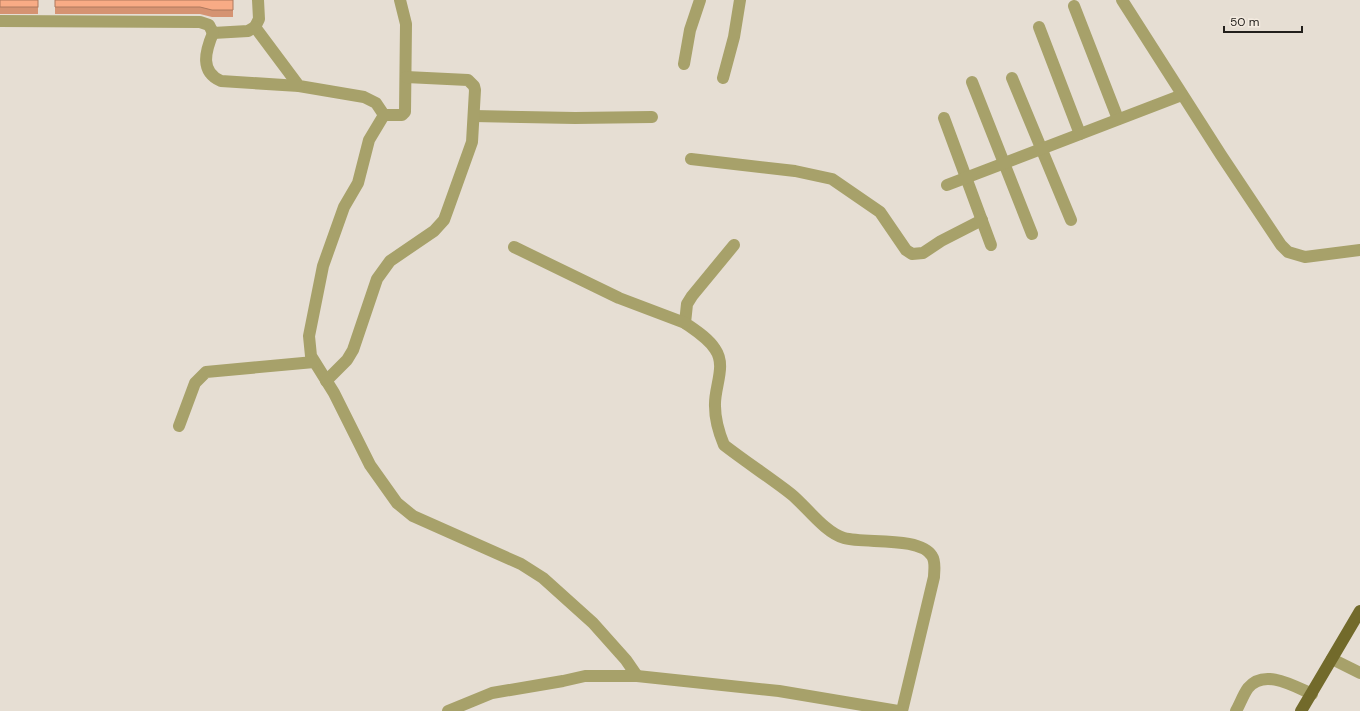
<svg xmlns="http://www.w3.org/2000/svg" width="1360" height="711" viewBox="0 0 1360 711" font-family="'DM Sans',sans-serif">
	<rect width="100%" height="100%" fill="#e6ded3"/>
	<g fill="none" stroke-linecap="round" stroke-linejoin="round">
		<g stroke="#a7a16a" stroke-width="12">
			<path d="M258,0L259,19L255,27L299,86L364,97L376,103L384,115"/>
			<path d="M400,0L406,24L405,112L402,115H384L369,140L358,183L344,207L323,266L309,336L311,356L334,393L370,465L397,503L413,516L521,564L543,578L593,623L626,660L637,676"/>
			<path d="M1122,0L1221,155L1281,245L1288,252L1305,257L1360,250"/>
			<path d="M1074,6L1118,119"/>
			<path d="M0,21L200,22L209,25L213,33L248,31L255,27"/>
			<path d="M1039,27L1080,134"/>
			<path d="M213,33C205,52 200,72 221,81L299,86"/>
			<path d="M684,64L690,30L700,0"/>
			<path d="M723,78L734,37L740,0"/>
			<path d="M1012,78L1071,220"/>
			<path d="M972,82L1032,234"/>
			<path d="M474,116L575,118L652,117"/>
			<path d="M944,118L991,245"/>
			<path d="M691,159L795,171L832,179L880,212L906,250L912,254L923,253L941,241L982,220"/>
			<path d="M947,185L1182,95"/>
			<path d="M734,245L692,296L687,304L685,323C695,330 708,338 715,349C727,366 714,387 715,406C715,420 719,433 724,445C746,462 769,477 791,494C806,506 825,533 844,538C865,544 920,536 932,556C936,562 934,571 934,577L902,711"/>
			<path d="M514,247L619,298L685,323"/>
			<path d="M326,381L347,360L353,350L377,279L390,261L434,231L444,220L448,209L472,142L475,90L474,86L468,80L406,77"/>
			<path d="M179,426L195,383L206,372L314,362"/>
			<path d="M1332,659L1360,673"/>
			<path d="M448,711L492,693L563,681L585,676H637L779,691L898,711"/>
			<path d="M1236,711C1240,704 1243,695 1248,688C1264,668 1294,686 1312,694"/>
		</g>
		<path stroke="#726a2b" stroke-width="12" d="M1301,711L1360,611"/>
	</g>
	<g fill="#d59372">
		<rect x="0" y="0" width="38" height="14"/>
		<path d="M55,0H233V17H212L200,14H55Z"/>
	</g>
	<g fill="#f8ab85" stroke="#ae785d">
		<rect x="0" y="0" width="38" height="7"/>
		<path d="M55,0H233V10H212L200,7H55Z"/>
	</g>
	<path d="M1224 26v6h78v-6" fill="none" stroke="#221f1b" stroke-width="2"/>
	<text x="1230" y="26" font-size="12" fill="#221f1b" stroke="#f4ebe0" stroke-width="3" paint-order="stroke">50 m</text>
</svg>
